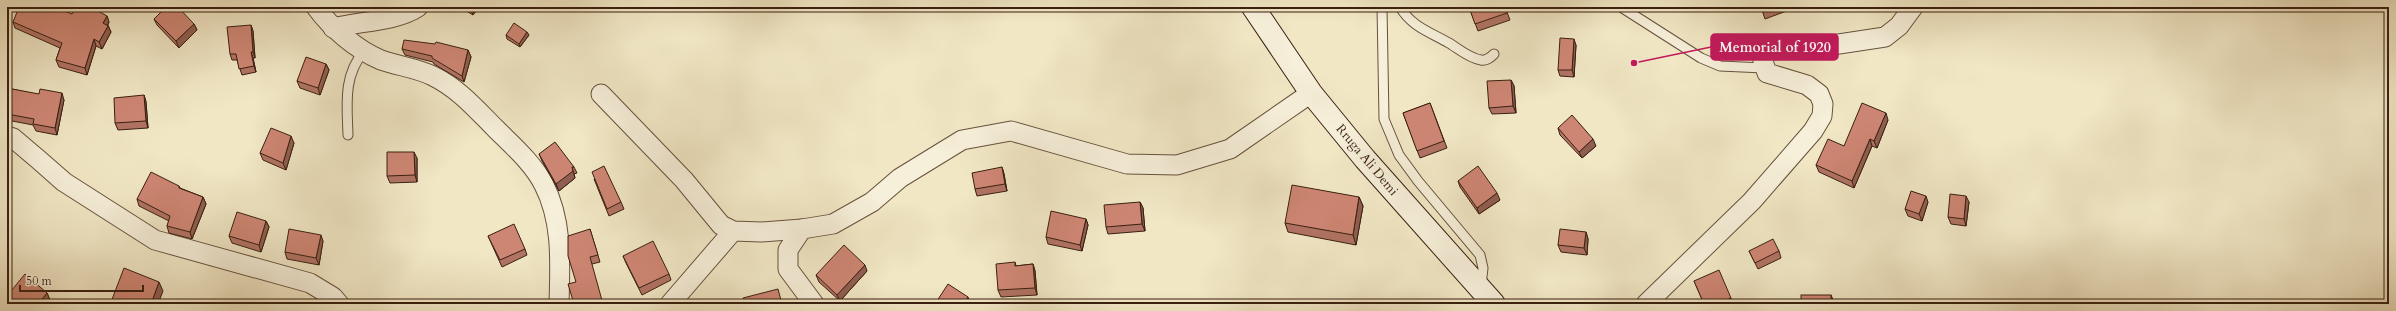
<svg xmlns="http://www.w3.org/2000/svg" width="2396" height="311" viewBox="0 0 2396 311" font-family="Cardo,serif">
	<rect width="100%" height="100%" fill="#f1e7c5"/>
	<filter id="stains"><feTurbulence type="fractalNoise" baseFrequency=".005" numOctaves="4"/><feColorMatrix values="0 0 0 0 .2 0 0 0 0 .09 0 0 0 0 .02 0 0 0 .5 -.17"/></filter>
	<radialGradient id="worn" r=".72"><stop offset=".6" stop-color="#630" stop-opacity="0"/><stop offset="1" stop-color="#630" stop-opacity=".3"/></radialGradient>
	<g fill="none" stroke-linecap="round" stroke-linejoin="round">
		<g stroke="#67513d" stroke-width="11">
			<g id="service">
				<path d="M1382,7L1384,119L1399,155L1418,181L1480,255L1483,268L1481,286"/>
				<path d="M1400,7C1412,27 1430,32 1449,43C1459,49 1469,58 1481,60C1487,61 1491,57 1494,54"/>
				<path d="M1621,7L1701,58L1720,66L1764,68"/>
				<path d="M348,135C347,104 343,76 364,51"/>
			</g>
		</g>
		<g stroke="#67513d" stroke-width="21">
			<g id="minor">
				<path d="M316,7C331,28 357,50 381,60C398,66 417,68 433,76C459,89 475,108 495,128C512,145 533,163 544,185C563,222 560,264 559,304"/>
				<path d="M333,28C360,21 395,22 418,7"/>
				<path d="M601,94L684,180L721,225L733,231L761,232L802,229L833,224L872,202L900,178L962,140L1011,131L1127,164L1177,165L1230,149L1311,93"/>
				<path d="M7,136L13,138L39,160L64,182L155,240L310,283L333,297L339,304"/>
				<path d="M802,229L788,250V269L814,304"/>
				<path d="M670,304L733,231"/>
				<path d="M1646,304L1752,201L1813,131L1822,116L1823,104L1819,94L1807,85L1767,73L1763,61L1765,54L1772,50L1819,47L1885,37L1899,26L1913,7"/>
			</g>
		</g>
		<g stroke="#391f10" stroke-width="24">
			<path id="secondary" d="M1253,7L1311,93L1365,159L1494,304"/>
		</g>
		<use href="#service" stroke="#f6efd9" stroke-width="9"/>
		<use href="#minor" stroke="#f6efd9" stroke-width="19"/>
		<use href="#secondary" stroke="#f6efd9" stroke-width="22"/>
	</g>
	<g fill="#b17364" stroke="#391f10">
		<path d="M460,7H479L473,15Z"/>
		<path d="M1469,7H1505L1510,20L1478,31Z"/>
		<path d="M1562,7H1579L1564,11Z"/>
		<path d="M1761,7H1791L1792,9L1765,19Z"/>
		<path d="M72,14L107,16L109,22L108,25L111,32L102,49L96,46L87,75L59,67L56,60L60,48L15,28L13,22Z"/>
		<path d="M154,19L194,24L197,30L179,48L157,25Z"/>
		<path d="M251,25L253,31L255,58H253L256,72L242,75L237,60H232L230,54Z"/>
		<path d="M506,35H529L520,47L507,39Z"/>
		<path d="M1576,45L1574,77L1560,76L1558,70Z"/>
		<path d="M402,49L468,50L471,57L464,82L434,64L433,62L405,55Z"/>
		<path d="M326,64L329,70L320,95L300,88L297,81Z"/>
		<path d="M1511,80L1514,86L1516,113L1492,114L1489,108Z"/>
		<path d="M7,88L64,100L57,135L36,131L33,125L7,120Z"/>
		<path d="M144,95L146,102L148,128L118,130L115,123Z"/>
		<path d="M1430,103L1447,148L1420,158L1403,113Z"/>
		<path d="M1888,120L1877,148L1872,146L1854,188L1819,172L1816,165L1844,146Z"/>
		<path d="M1558,128L1596,146L1582,158L1560,135Z"/>
		<path d="M294,143L286,170L263,160L260,153Z"/>
		<path d="M539,154L574,167L577,173L574,174L575,178L559,191L542,161Z"/>
		<path d="M417,158V182L390,183L387,176Z"/>
		<path d="M1002,167L1004,174L1007,191L977,196L975,189Z"/>
		<path d="M594,179L621,202L624,209L609,216Z"/>
		<path d="M1458,181L1500,200L1479,214L1460,187Z"/>
		<path d="M179,186L180,188L203,197L206,204L192,239L169,233L167,226L169,221L139,206L137,199Z"/>
		<path d="M1359,197L1363,206L1356,245L1288,232L1285,223Z"/>
		<path d="M1140,202L1143,208L1145,231L1108,234L1106,227Z"/>
		<path d="M1928,202L1922,221L1908,216L1905,209Z"/>
		<path d="M1969,202L1966,226L1951,224L1948,217Z"/>
		<path d="M1086,219L1088,225L1082,251L1048,244L1046,237Z"/>
		<path d="M266,221L269,227L261,252L232,243L229,236Z"/>
		<path d="M590,229L600,262L592,264L576,282Z"/>
		<path d="M1586,232L1588,239L1587,255L1561,252L1558,245Z"/>
		<path d="M488,236L525,249L527,255L502,267Z"/>
		<path d="M323,241L319,265L287,259L285,252Z"/>
		<path d="M1749,251H1779L1781,258L1758,269Z"/>
		<path d="M623,256L669,274L671,280L642,295L626,263Z"/>
		<path d="M1015,262L1016,266L1033,264L1035,271L1037,295L1001,297L998,290Z"/>
		<path d="M867,271L840,301L819,282L816,275Z"/>
		<path d="M1694,281L1731,298L1733,304H1704Z"/>
		<path d="M47,293L50,300L46,304H11L9,303L7,296Z"/>
	</g>
	<g fill="#905e51" stroke="#391f10">
		<path d="M475,7H479L473,15L472,12Z"/>
		<path d="M107,16L109,22L105,29L103,23Z"/>
		<path d="M194,24L197,30L179,48L176,41Z"/>
		<path d="M251,25L253,31L255,58L253,52Z"/>
		<path d="M108,26L111,32L102,49L99,42Z"/>
		<path d="M527,32L529,35L520,47L519,44Z"/>
		<path d="M94,39L96,46L87,75L85,68Z"/>
		<path d="M1574,39L1576,45L1574,77L1572,70Z"/>
		<path d="M468,50L471,57L464,82L462,76Z"/>
		<path d="M251,52L253,58L256,72L254,66Z"/>
		<path d="M326,64L329,70L320,95L318,88Z"/>
		<path d="M1511,80L1514,86L1516,113L1513,106Z"/>
		<path d="M62,93L64,100L57,135L55,128Z"/>
		<path d="M144,95L146,102L148,128L146,121Z"/>
		<path d="M1886,113L1888,120L1877,148L1874,141Z"/>
		<path d="M291,136L294,143L286,170L283,163Z"/>
		<path d="M1593,139L1596,146L1582,158L1579,152Z"/>
		<path d="M1870,139L1872,146L1854,188L1852,181Z"/>
		<path d="M414,152L417,158V182L415,175Z"/>
		<path d="M572,167L575,178L559,191L556,184Z"/>
		<path d="M1002,167L1004,174L1007,191L1005,184Z"/>
		<path d="M1497,193L1500,200L1479,214L1477,208Z"/>
		<path d="M1926,196L1928,202L1922,221L1919,214Z"/>
		<path d="M1966,196L1969,202L1966,226L1964,219Z"/>
		<path d="M203,197L206,204L192,239L190,232Z"/>
		<path d="M1359,197L1363,206L1356,245L1353,235Z"/>
		<path d="M1140,202L1143,208L1145,231L1142,224Z"/>
		<path d="M1086,219L1088,225L1082,251L1080,245Z"/>
		<path d="M266,221L269,227L261,252L259,245Z"/>
		<path d="M1586,232L1588,239L1587,255L1584,248Z"/>
		<path d="M321,235L323,241L319,265L316,258Z"/>
		<path d="M1033,264L1035,271L1037,295L1035,288Z"/>
		<path d="M865,265L867,271L840,301L837,295Z"/>
		<path d="M159,282L163,291L158,304H151Z"/>
		<path d="M47,293L50,300L46,304H38Z"/>
		<path d="M1831,295L1834,302V304H1831Z"/>
		<path d="M968,297L970,304H963Z"/>
	</g>
	<g fill="#ce8674" stroke="#391f10">
		<path d="M19,7H55L72,14L76,7H91L107,16L103,23L108,26L99,42L94,39L85,68L56,60L62,43L13,22Z"/>
		<path d="M166,7H178L194,24L176,41L154,19Z"/>
		<path d="M464,7H475L472,12Z"/>
		<path d="M1469,7H1505L1507,13L1475,24Z"/>
		<path d="M1761,7H1778L1763,12Z"/>
		<path d="M514,23L527,32L519,44L506,35Z"/>
		<path d="M251,25L253,52H251L254,66L239,69L236,54H230L227,27Z"/>
		<path d="M1560,38L1574,39L1572,70H1558Z"/>
		<path d="M404,40L435,44L436,42L468,50L462,76L432,58V56L402,49Z"/>
		<path d="M306,57L326,64L318,88L297,81Z"/>
		<path d="M1511,80L1513,106L1489,108L1487,81Z"/>
		<path d="M7,88L39,94L40,89L62,93L55,128L33,124L34,119L7,114Z"/>
		<path d="M144,95L146,121L115,123L114,98Z"/>
		<path d="M1430,103L1444,141L1417,151L1403,113Z"/>
		<path d="M1862,103L1886,113L1874,141L1870,139L1852,181L1816,165L1828,139L1844,146Z"/>
		<path d="M1572,115L1593,139L1579,152L1558,128Z"/>
		<path d="M271,128L291,136L283,163L260,153Z"/>
		<path d="M555,142L574,167H572L573,171L556,184L539,154Z"/>
		<path d="M387,152H414L415,175L387,176Z"/>
		<path d="M604,166L621,202L607,209L592,172Z"/>
		<path d="M1478,166L1497,193L1477,208L1458,181Z"/>
		<path d="M1002,167L1005,184L975,189L972,173Z"/>
		<path d="M151,172L179,186V188L203,197L190,232L167,226L170,216L137,199Z"/>
		<path d="M1292,185L1359,197L1353,235L1285,223Z"/>
		<path d="M1911,191L1926,196L1919,214L1905,209Z"/>
		<path d="M1950,194L1966,196L1964,219L1948,217Z"/>
		<path d="M1140,202L1142,224L1106,227L1104,205Z"/>
		<path d="M1051,211L1086,219L1080,245L1046,237Z"/>
		<path d="M237,212L266,221L259,245L229,236Z"/>
		<path d="M514,224L525,249L500,260L488,236Z"/>
		<path d="M289,229L321,235L316,258L285,252Z"/>
		<path d="M590,229L598,255L590,257L603,304H574L568,284L576,282L568,256V236Z"/>
		<path d="M1560,229L1586,232L1584,248L1558,245Z"/>
		<path d="M1773,239L1779,251L1755,263L1749,251Z"/>
		<path d="M653,241L669,274L639,288L623,256Z"/>
		<path d="M844,245L865,265L837,295L816,275Z"/>
		<path d="M1015,262V266L1033,264L1035,288L998,290L996,264Z"/>
		<path d="M124,268L159,282L151,304H117L111,302Z"/>
		<path d="M1719,270L1731,298L1716,304H1704L1694,281Z"/>
		<path d="M25,274L47,293L38,304H16L7,296Z"/>
		<path d="M948,284L968,297L963,304H935Z"/>
		<path d="M778,289L782,304H744L743,298Z"/>
		<rect x="1801" y="295" width="30" height="9"/>
		<path d="M1084,303L1098,304H1084Z"/>
	</g>
	<g text-anchor="middle" dominant-baseline="central" stroke-width="3" stroke-linejoin="round" paint-order="stroke">
		<g font-size="13" fill="#391f10" stroke="#f6efd9">
			<text transform="translate(1367 160) rotate(50)">Rruga Ali Demi</text>
		</g>
	</g>
	<path fill="none" stroke="#c2185b" stroke-width="1.5" d="M1634 63L1711 47"/>
	<circle fill="#c2185b" stroke="#f6efd9" stroke-width="1.5" cx="1634" cy="63" r="4"/>
	<rect fill="#c2185b" stroke="#c2185b" stroke-width="1.5" x="1711" y="34" width="127" height="26" rx="4"/>
	<g font-size="14" text-anchor="middle" font-weight="bold" fill="#fff">
		<text x="1775" y="52">Memorial of 1920</text>
	</g>
	<rect width="2396" height="311" fill="none" stroke="#f1e7c5" stroke-width="24"/>
	<rect x="8" y="8" width="2380" height="295" fill="none" stroke="#391f10" stroke-width="2"/>
	<rect x="12" y="12" width="2372" height="287" fill="none" stroke="#391f10"/>
	<path d="M20 285v6h123v-6" fill="none" stroke="#391f10" stroke-width="2"/>
	<text x="26" y="285" font-size="12" fill="#391f10" stroke="#f6efd9" stroke-width="3" paint-order="stroke">50 m</text>
	<rect width="100%" height="100%" filter="url(#stains)"/>
	<rect width="100%" height="100%" fill="url(#worn)"/>
</svg>
